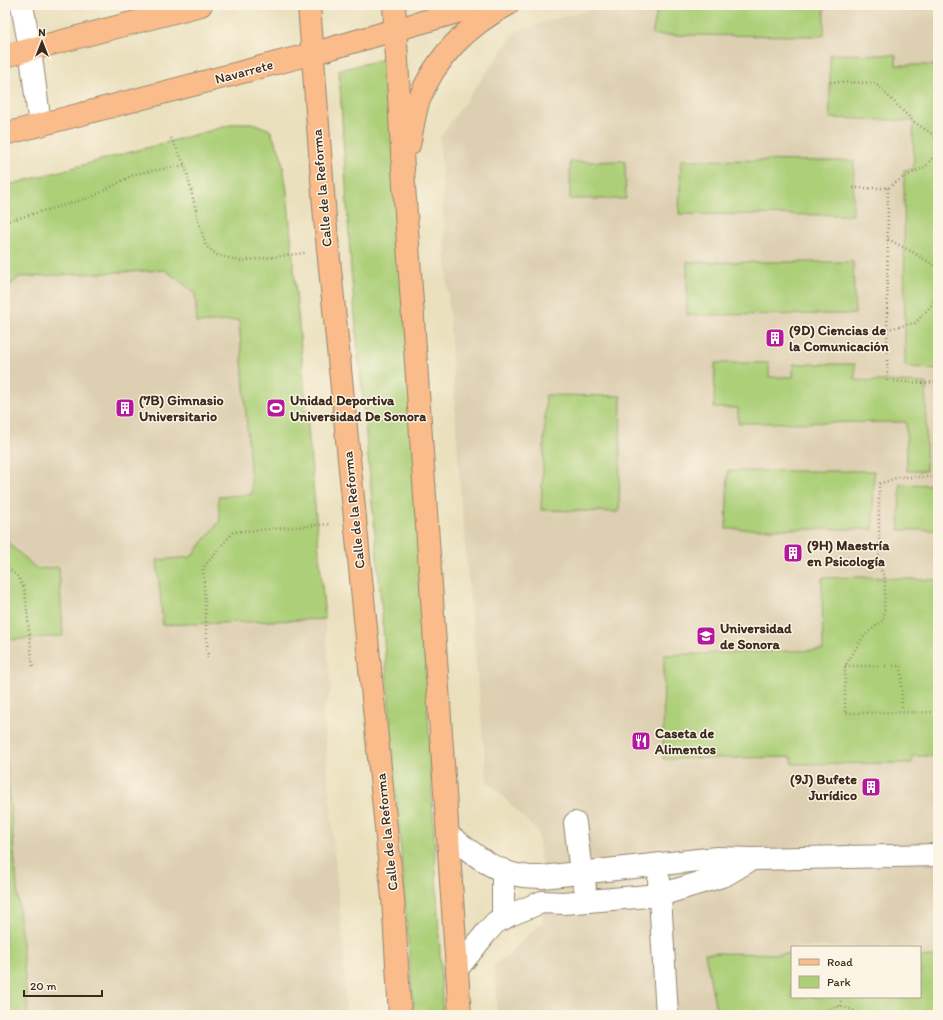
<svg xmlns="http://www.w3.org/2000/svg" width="943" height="1020" viewBox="0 0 943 1020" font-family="Itim,sans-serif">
	<rect width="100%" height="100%" fill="#fcf5e5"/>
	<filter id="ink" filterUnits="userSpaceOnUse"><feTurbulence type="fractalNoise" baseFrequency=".025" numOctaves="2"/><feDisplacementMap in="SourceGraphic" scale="8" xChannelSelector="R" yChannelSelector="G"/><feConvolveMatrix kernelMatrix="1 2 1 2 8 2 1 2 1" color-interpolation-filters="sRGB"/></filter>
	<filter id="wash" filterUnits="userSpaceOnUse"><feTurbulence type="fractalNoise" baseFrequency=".012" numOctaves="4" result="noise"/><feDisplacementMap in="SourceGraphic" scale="16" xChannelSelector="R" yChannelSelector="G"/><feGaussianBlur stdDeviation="0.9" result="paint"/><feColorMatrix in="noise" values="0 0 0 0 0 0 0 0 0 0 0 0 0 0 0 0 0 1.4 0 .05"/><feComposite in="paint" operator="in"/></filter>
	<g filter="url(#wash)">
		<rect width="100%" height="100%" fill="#eae0bd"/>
		<g fill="#ddcfb1" fill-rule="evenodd">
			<path d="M604,5H938V1015H497L494,966L543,922L542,877L538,832L487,781L460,490L446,261L440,137L517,30ZM792,947H920V997H792Z"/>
			<path d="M238,123H253L270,130L281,155L287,190L331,691L323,710L337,882L344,954V991L347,1015H5V186Z"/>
		</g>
		<g fill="#accf78" stroke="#747c4b">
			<path d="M658,5H824V36L652,35Z"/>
			<path d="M830,54L896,55V65H938V370L905,366L904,170L914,169L913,121L830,118Z"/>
			<path d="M392,57L415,450L443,1015H414L379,578L351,271L339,70Z"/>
			<path d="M238,123H253L270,130L281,155L287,190L325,619L163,625L157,560L191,557L220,521L218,497L252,494L239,320L197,323L195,293L165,270L19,277L5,290V186Z"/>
			<path d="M681,160L854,161L853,215L679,214Z"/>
			<path d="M625,161L626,199H570V162Z"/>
			<path d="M687,262H853L855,314L687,315Z"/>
			<path d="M715,363H769V377H793V364H855V380L926,383V471H907L906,422L738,423V408H714Z"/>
			<path d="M546,395L621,396L619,512L541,510Z"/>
			<path d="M728,471H874L873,529H726Z"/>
			<path d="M900,484L938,485V530H899Z"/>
			<path d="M5,540L37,569L59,567L63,636L5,640Z"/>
			<path d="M860,577L938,580V756H912V763L792,764V757L663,759L664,655L823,650L822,578Z"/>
			<path d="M5,745L28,1015H5Z"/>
			<path d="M705,953L792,954V997H920V957H938V1015H717Z"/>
		</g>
	</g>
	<g filter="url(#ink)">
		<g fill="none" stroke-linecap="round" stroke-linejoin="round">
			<g stroke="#92856e" stroke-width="24">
				<g id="minor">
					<path d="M22,5L30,49L40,125"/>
					<path d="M575,823L581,873L585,887"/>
					<path d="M448,835C471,851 494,873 523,876C529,877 536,877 542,877L717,858L752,859L938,855"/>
					<path d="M503,870V919"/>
					<path d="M659,880L667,1015"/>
					<path d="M458,968L486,933L496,922L510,915L542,902L563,903L588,901L660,895L725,875L752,859"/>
				</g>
			</g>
			<g stroke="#92856e" stroke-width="24">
				<g id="major">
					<path d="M309,5L325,219L393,898L400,1015"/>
					<path d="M394,5L403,170L460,1015"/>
					<path d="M5,56L201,5"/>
					<path d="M5,134L311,54L482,5"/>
					<path d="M409,145C412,131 414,114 419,100C435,58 468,25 507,5"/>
				</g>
			</g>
			<g stroke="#92856e" stroke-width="2.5" stroke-dasharray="1 3" stroke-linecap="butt">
				<path d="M830,82L875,83L913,121L938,138"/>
				<path d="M171,138L185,165L199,223L206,246L217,255L241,261L305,253"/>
				<path d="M853,188H888L904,177L925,167L938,151"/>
				<path d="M888,188L887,381L926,383L936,382L934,477H899L879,484V565L885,579L884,619L863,637L845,666V713L938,712"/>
				<path d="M5,222L92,197L135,174L185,165"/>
				<path d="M888,239L916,254L938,268"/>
				<path d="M887,329L915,323L931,306L938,290"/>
				<path d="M5,565L19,578L25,591L33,668"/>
				<path d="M208,658L203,568L233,532L331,524"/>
				<path d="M845,666H901L902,712"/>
				<path d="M841,1006V997"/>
				<path d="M820,1015C831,1003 848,1005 860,1015"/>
			</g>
			<use href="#minor" stroke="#fff" stroke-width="22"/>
			<use href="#major" stroke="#f9bc8a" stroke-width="22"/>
		</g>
	</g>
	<defs>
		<g id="building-square" transform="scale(1)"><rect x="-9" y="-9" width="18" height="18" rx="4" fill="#b5179e" stroke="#fcf5e5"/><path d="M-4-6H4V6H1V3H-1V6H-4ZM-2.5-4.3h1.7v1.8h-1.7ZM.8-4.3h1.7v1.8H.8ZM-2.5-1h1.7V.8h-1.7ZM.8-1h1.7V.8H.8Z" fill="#fff"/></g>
		<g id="stadium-square" transform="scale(1)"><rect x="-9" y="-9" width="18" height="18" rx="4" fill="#b5179e" stroke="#fcf5e5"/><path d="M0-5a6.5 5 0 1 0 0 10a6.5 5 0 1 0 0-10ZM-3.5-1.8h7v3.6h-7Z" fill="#fff"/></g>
		<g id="university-square" transform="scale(1)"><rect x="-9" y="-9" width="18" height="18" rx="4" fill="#b5179e" stroke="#fcf5e5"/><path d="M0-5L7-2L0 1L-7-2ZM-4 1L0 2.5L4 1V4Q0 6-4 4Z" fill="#fff"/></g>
		<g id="restaurant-square" transform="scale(1)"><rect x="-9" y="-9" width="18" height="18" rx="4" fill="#b5179e" stroke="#fcf5e5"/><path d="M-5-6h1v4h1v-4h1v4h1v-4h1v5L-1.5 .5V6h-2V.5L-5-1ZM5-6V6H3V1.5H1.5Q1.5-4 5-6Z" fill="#fff"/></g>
	</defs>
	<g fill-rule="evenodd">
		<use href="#building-square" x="775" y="338"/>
		<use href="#building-square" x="125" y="408"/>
		<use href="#stadium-square" x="276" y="408"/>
		<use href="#building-square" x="793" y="553"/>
		<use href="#university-square" x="706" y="636"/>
		<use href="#restaurant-square" x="641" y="741"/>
		<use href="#building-square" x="871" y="787"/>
	</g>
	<g text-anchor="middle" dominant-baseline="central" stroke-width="3" stroke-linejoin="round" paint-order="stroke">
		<g font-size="14" fill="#3b2a1e" stroke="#fcf5e5">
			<text transform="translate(244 72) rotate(-15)">Navarrete</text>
			<text transform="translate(322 188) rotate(-95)">Calle de la Reforma</text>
			<text transform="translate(354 510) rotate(-96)">Calle de la Reforma</text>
			<text transform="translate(387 832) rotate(-96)">Calle de la Reforma</text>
		</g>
		<g font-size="14" font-weight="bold" fill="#3b2a1e" stroke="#fcf5e5" text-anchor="start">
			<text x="789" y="330">(9D) Ciencias de<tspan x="789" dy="16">la Comunicación</tspan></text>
			<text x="139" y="400">(7B) Gimnasio<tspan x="139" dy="16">Universitario</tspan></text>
			<text x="290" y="400">Unidad Deportiva<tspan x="290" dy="16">Universidad De Sonora</tspan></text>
			<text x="807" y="545">(9H) Maestría<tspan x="807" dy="16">en Psicología</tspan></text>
			<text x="720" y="628">Universidad<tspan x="720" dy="16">de Sonora</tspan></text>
			<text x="655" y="733">Caseta de<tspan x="655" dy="16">Alimentos</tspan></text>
			<text x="857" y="779" text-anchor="end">(9J) Bufete<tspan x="857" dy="16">Jurídico</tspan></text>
		</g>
	</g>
	<rect width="943" height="1020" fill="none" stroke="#fcf5e5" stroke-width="20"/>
	<rect x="791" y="946" width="130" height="52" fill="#fcf5e5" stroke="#afa495"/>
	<rect x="799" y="959" width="20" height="6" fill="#f9bc8a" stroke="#afa495"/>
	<text x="827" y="966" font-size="12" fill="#3b2a1e">Road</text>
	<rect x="799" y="976" width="20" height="12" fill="#accf78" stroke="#afa495"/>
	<text x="827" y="986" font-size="12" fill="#3b2a1e">Park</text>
	<g transform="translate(42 42)" stroke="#fcf5e5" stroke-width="3" paint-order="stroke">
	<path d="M0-3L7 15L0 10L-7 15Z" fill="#3b2a1e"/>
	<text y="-6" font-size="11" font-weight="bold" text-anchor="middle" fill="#3b2a1e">N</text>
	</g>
	<path d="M24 990v6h78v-6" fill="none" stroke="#3b2a1e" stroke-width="2"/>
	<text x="30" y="990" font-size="12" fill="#3b2a1e" stroke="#fcf5e5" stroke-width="3" paint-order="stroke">20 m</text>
</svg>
